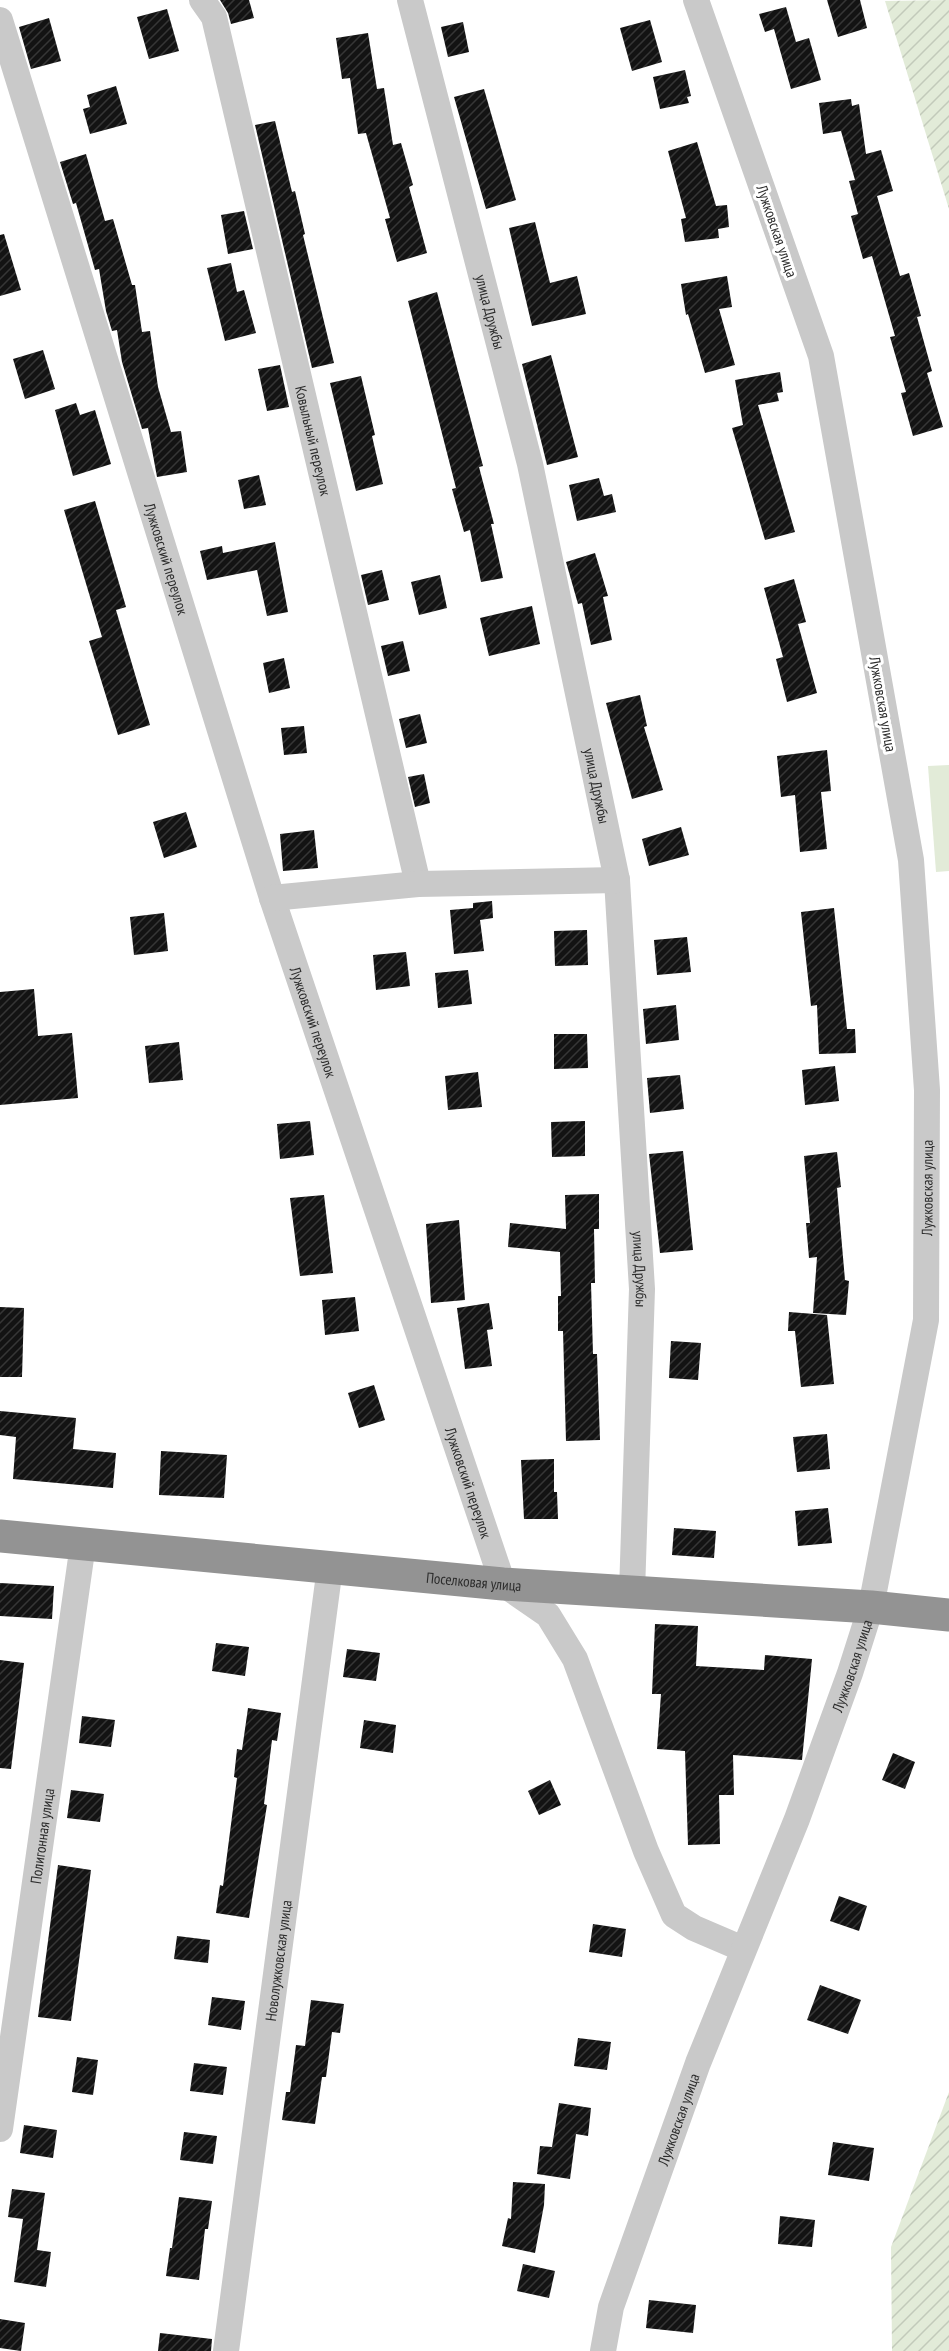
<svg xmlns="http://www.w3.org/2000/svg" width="949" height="2351" viewBox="0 0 949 2351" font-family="'PT Sans Narrow',sans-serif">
	<defs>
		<pattern id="garden-furrows" width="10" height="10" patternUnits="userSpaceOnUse" patternTransform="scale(1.5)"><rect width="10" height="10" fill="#e2ebd8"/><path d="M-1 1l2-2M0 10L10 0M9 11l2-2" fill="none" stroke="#c2caba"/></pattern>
		<pattern id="building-hatch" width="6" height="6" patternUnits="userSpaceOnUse" patternTransform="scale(1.5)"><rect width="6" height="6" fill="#131313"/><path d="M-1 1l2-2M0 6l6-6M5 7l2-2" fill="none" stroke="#363636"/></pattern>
	</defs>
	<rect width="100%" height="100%" fill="#fff"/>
	<path fill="#e2ebd8" d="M949,765V871L936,872L928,766Z"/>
	<g fill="url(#garden-furrows)">
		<path d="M949,0V209L885,1Z"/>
		<path d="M949,2092V2351H892L891,2247Z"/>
	</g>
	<g fill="url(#building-hatch)">
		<path d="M220,0H249L254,18L231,24L228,13Z"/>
		<path d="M827,0H860L867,28L838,37Z"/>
		<path d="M786,7L796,42L809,38L821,80L791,89L774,29L765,32L759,14Z"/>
		<path d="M167,9L179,51L149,59L137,17Z"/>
		<path d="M49,18L61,61L31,69L19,27Z"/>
		<path d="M650,20L662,62L632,71L620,28Z"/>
		<path d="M463,22L469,52L448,57L441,27Z"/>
		<path d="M368,33L377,89L384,88L393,145L401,143L413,185L409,187L427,253L397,262L385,219L390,218L366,133L358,134L350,78L342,79L336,38Z"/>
		<path d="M685,70L691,96L687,97L689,103L660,109L653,77Z"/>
		<path d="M116,86L127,124L90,134L83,109L90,107L87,95Z"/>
		<path d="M484,89L516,200L486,209L454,97Z"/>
		<path d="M851,99L852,106L859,104L866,154L881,150L893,191L877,196L900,276L909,273L921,316L917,317L932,371L927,373L943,427L913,436L901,393L906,392L890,337L895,336L872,256L863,259L851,216L858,214L849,181L855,180L841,131L823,134L819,103Z"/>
		<path d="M275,121L292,192L295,191L305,234L303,235L334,363L312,368L255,125Z"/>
		<path d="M697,142L716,206L727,205L729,227L718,229L719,238L685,242L681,219L686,218L668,151Z"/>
		<path d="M86,154L105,221L113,219L132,285H135L142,332L150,331L158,387L171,432L181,431L187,472L157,477L148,428L142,429L122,362L117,330L112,331L106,311L99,269L95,270L76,203L73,204L60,162Z"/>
		<path d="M244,211L253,249L228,254L221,215Z"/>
		<path d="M535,222L550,283L577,276L586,314L532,326L509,228Z"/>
		<path d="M4,234L21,290L0,296V235Z"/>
		<path d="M231,263L237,292L244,290L256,333L225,341L207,268Z"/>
		<path d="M727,276L732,307L719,309L735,365L705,373L688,314L686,315L681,284Z"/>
		<path d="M437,292L483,466L479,467L494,524H491L503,578L481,582L470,530L464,532L452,489L456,488L408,301Z"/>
		<path d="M43,350L55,389L25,399L13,359Z"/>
		<path d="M551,355L578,457L547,465L522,364Z"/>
		<path d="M280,365L289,407L267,411L258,369Z"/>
		<path d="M780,372L783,392L777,393L779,401L758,405L795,532L765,540L732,428L743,425L735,380Z"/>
		<path d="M361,376L375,435L372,436L383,484L356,491L330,383Z"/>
		<path d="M76,403L80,415L95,410L111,464L73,476L55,410Z"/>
		<path d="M259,475L266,505L244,509L238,480Z"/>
		<path d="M599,478L604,496L612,494L616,512L577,521L569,485Z"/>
		<path d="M95,501L126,607L116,610L150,725L118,735L89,641L102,637L64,510Z"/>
		<path d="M275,542L288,612L267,616L257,570L207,580L200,551L222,546L223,553Z"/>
		<path d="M595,553L608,596L603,597L612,640L591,645L582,603L578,604L566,562Z"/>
		<path d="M382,570L389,600L368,605L361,575Z"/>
		<path d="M440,575L447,608L419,615L411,582Z"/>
		<path d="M794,579L806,622L798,624L817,693L787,702L776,659L783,657L764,588Z"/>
		<path d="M532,606L540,644L489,656L480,618Z"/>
		<path d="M403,641L410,671L388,676L381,646Z"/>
		<path d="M284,658L290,688L269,693L263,663Z"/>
		<path d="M640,695L647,726L644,727L663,790L632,799L606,703Z"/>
		<path d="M420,714L427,743L406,748L399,719Z"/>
		<path d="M304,726L307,753L284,755L281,728Z"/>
		<path d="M827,750L831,791L821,792L827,849L800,852L795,795L781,797L777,756Z"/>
		<path d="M424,774L430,803L415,807L408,777Z"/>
		<path d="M186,812L197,847L164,858L153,822Z"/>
		<path d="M681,827L689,855L649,866L642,839Z"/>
		<path d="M314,830L318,868L283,871L280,834Z"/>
		<path d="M492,901L493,918L480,920L484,951L454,954L450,910L473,908V903Z"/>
		<path d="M834,908L847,1029H855L856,1053L819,1054L817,1005L811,1006L801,912Z"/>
		<path d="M164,913L168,951L134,955L130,917Z"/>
		<path d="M587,930L588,965L555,966L554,931Z"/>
		<path d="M687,937L691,972L657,975L654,940Z"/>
		<path d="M406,952L410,986L376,990L373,955Z"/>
		<path d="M468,970L472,1004L438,1008L435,973Z"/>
		<path d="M34,989L38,1036L72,1033L78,1098L0,1105V992Z"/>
		<path d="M676,1005L679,1040L646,1044L643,1009Z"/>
		<path d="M554,1034H587L588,1068L554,1069Z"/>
		<path d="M179,1042L183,1080L149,1083L145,1046Z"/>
		<path d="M835,1066L839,1101L805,1105L802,1070Z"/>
		<path d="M478,1072L482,1107L448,1110L445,1076Z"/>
		<path d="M680,1075L684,1109L650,1113L647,1078Z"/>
		<path d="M310,1121L314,1155L280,1159L277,1124Z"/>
		<path d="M585,1121V1156L552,1157L551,1122Z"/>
		<path d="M683,1151L693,1250L660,1253L649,1154Z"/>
		<path d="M837,1152L841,1187L837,1188L845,1280L849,1281L846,1315L813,1313L817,1257L809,1258L806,1223H810L804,1156Z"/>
		<path d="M599,1194V1229H594L595,1283H591L593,1354H597L600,1440L566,1441L563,1331H558V1296H561L560,1252L508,1247L510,1223L566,1229L565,1195Z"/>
		<path d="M324,1195L333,1273L300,1276L290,1198Z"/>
		<path d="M459,1220L465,1300L431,1303L426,1224Z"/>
		<path d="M355,1297L359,1331L325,1335L322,1300Z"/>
		<path d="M489,1303L493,1329L487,1330L492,1366L465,1369L457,1308Z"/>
		<path d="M0,1307L24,1308L22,1377H0Z"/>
		<path d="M789,1312L827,1315L834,1384L801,1387L795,1331H788Z"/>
		<path d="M671,1341L701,1343L698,1380L669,1378Z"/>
		<path d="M374,1385L385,1420L359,1428L348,1393Z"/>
		<path d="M0,1411L76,1418L73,1449L116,1453L113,1488L13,1479L16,1437L0,1435Z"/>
		<path d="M827,1434L830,1469L797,1472L793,1437Z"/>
		<path d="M161,1451L227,1455L224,1498L159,1495Z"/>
		<path d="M554,1459V1492H557L558,1519H524L521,1460Z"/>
		<path d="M828,1508L832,1543L798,1546L795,1511Z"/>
		<path d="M674,1528L716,1531L714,1558L672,1555Z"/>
		<path d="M0,1583L54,1586L52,1619L0,1616Z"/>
		<path d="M655,1624L698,1626L696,1666L764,1670L765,1655L812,1659L802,1760L733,1755L734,1795H719L720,1844L688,1845L685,1751L657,1749L661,1694H652Z"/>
		<path d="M216,1643L249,1647L245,1676L212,1671Z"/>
		<path d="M347,1649L380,1653L376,1681L343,1677Z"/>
		<path d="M0,1660L24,1663L11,1769L0,1768Z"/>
		<path d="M248,1708L281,1713L277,1741L272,1740L264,1804L267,1805L249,1918L216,1913L220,1885L223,1886L237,1778L234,1777L237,1749L242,1750Z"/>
		<path d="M82,1716L115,1720L111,1747L79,1743Z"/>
		<path d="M364,1720L396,1725L393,1753L360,1748Z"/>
		<path d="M893,1753L915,1762L905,1789L882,1780Z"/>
		<path d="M550,1780L561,1805L539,1815L528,1791Z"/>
		<path d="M71,1790L104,1794L100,1822L67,1818Z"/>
		<path d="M58,1865L91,1870L71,2021L38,2017Z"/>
		<path d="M839,1896L867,1906L859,1931L830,1921Z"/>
		<path d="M593,1924L626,1929L622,1957L589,1952Z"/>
		<path d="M177,1936L210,1940L208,1963L174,1959Z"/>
		<path d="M820,1985L861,2000L848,2034L807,2020Z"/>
		<path d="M212,1997L245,2001L241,2030L208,2025Z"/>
		<path d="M311,2000L344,2004L340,2033L332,2032L326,2077H322L315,2124L282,2120L286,2092H290L296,2045L305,2046Z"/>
		<path d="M578,2038L611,2042L607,2070L574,2066Z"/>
		<path d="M77,2057L98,2060L93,2095L72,2092Z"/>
		<path d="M194,2063L227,2067L223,2095L190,2091Z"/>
		<path d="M559,2103L591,2108L588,2136L576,2134L570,2179L537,2174L540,2146L552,2147Z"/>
		<path d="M24,2125L57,2130L53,2158L20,2153Z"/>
		<path d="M184,2132L217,2136L213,2164L180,2160Z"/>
		<path d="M833,2142L874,2148L869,2181L828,2175Z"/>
		<path d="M513,2182L545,2184L544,2205L535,2253L502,2246L508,2218L511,2219Z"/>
		<path d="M12,2189L45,2193L37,2250L51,2252L46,2287L14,2282L23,2219L8,2217Z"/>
		<path d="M179,2197L212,2201L208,2229H205L199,2280L166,2276L170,2248H172Z"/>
		<path d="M780,2216L815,2220L812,2247L778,2244Z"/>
		<path d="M523,2264L555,2271L549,2298L517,2291Z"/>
		<path d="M649,2300L696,2305L693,2333L646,2328Z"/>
		<path d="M0,2319L25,2323L21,2351L0,2348Z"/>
		<path d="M160,2333L212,2339L211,2351H158Z"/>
	</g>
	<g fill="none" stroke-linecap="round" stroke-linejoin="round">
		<g stroke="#c9c9c9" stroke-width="26">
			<path id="s1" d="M202,0L214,17L418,884"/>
			<path id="s2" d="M410,0L530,464L617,880L642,1289L632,1592"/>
			<path id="s3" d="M0,20L272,898L503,1584L548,1615L575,1659L646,1851L674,1915L694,1928L743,1949"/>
			<path d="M272,898L418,884L617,880"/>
			<path id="s4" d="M0,2129L83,1544"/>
			<path id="s5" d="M226,2351L330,1567"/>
			<path id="s6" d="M603,2351L611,2307L698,2063L797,1819L850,1673L871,1607L926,1320L927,1090L911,860L821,356L696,0"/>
		</g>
		<path stroke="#939393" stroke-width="33" id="s7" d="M0,1536L503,1584L871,1607L949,1615"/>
	</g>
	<g text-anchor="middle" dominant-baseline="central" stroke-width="6" stroke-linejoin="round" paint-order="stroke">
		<g font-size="15" fill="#2c2c2c" stroke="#fff">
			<text transform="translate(777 231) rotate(71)">Лужковская улица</text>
			<text stroke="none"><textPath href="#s2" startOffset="322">улица Дружбы</textPath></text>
			<text stroke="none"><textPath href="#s1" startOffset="456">Ковыльный переулок</textPath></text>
			<text stroke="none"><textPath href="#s3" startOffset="564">Лужковский переулок</textPath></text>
			<text transform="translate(883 704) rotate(80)">Лужковская улица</text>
			<text stroke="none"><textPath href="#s2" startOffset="808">улица Дружбы</textPath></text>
			<text stroke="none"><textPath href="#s3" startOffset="1050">Лужковский переулок</textPath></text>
			<text stroke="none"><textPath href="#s6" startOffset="1216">Лужковская улица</textPath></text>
			<text stroke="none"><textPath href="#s2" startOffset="1294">улица Дружбы</textPath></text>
			<text stroke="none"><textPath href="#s3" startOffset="1536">Лужковский переулок</textPath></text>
			<text stroke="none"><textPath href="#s7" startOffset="476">Поселковая улица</textPath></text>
			<text stroke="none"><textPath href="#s6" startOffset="730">Лужковская улица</textPath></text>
			<text stroke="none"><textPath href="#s4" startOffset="296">Полигонная улица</textPath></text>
			<text stroke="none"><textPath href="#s5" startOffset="394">Новолужковская улица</textPath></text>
			<text stroke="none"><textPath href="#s6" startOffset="244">Лужковская улица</textPath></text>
		</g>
	</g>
</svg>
